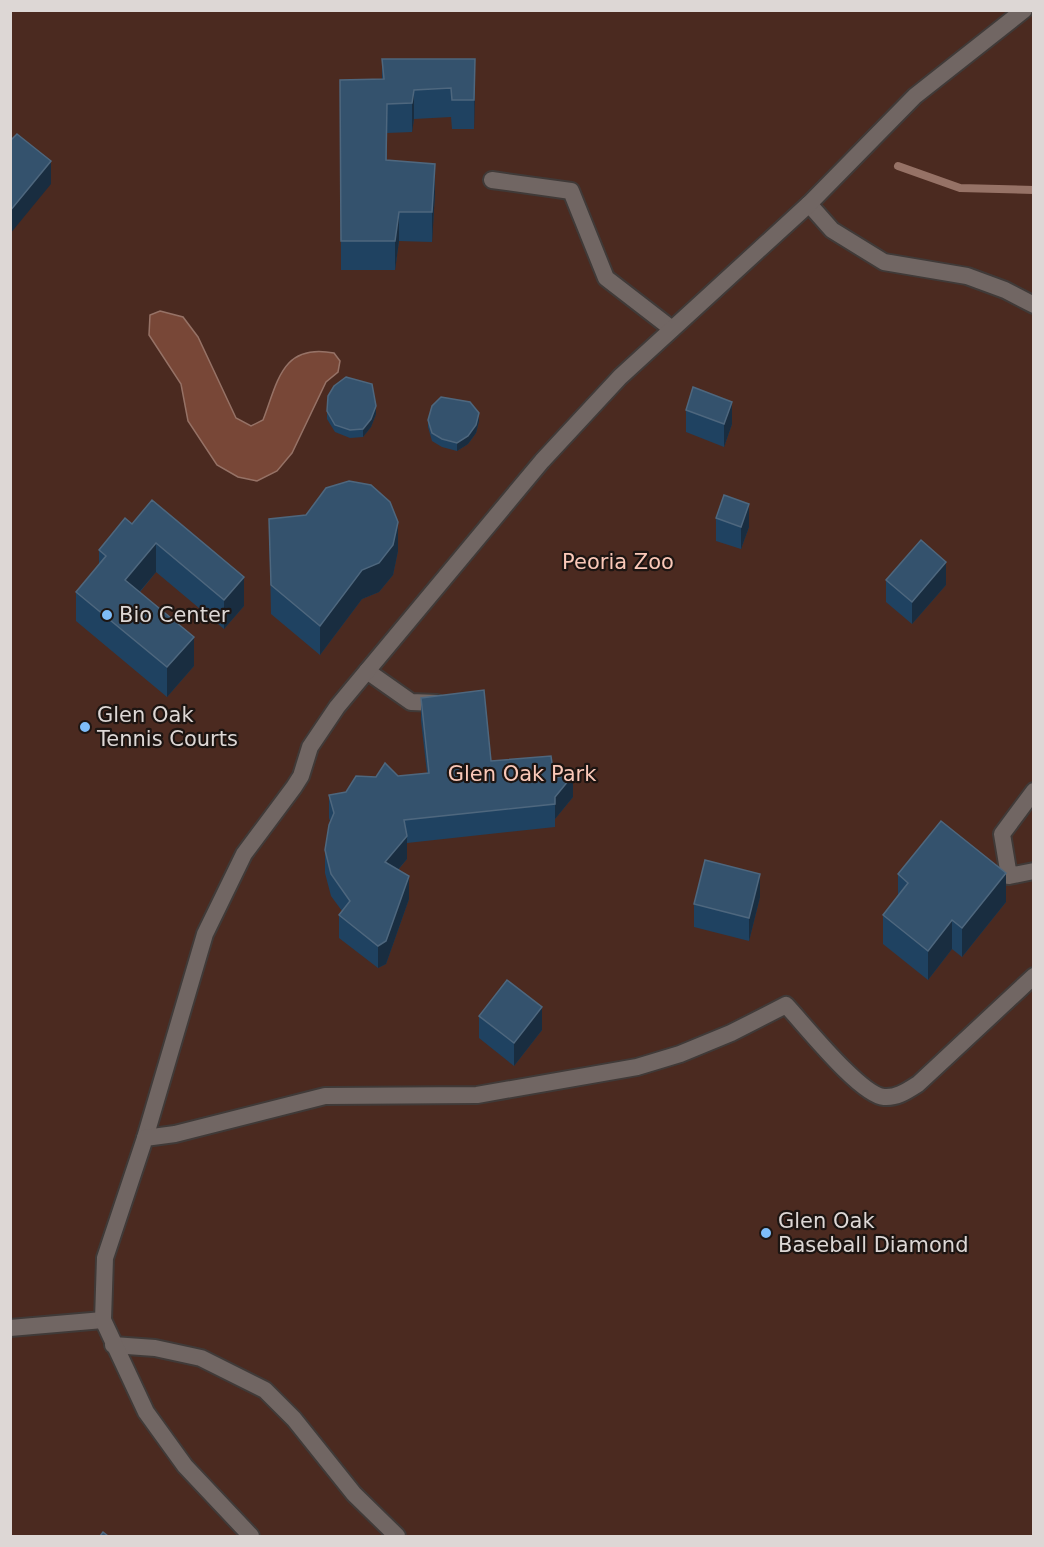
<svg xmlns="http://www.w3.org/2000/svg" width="1044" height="1547" viewBox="0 0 1044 1547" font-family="'DejaVu Sans',sans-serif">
	<rect width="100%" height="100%" fill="#261e1b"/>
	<rect fill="#4b2a20" x="11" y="11" width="1022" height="1525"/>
	<path fill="#784737" stroke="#967266" stroke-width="1.5" d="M160,311L183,317L198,337L236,418L251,426L263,420C278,381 282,343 334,353L340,361L338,372L326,382L292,453L277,471L257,481L238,477L217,465L188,421L181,384L149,335L150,315Z"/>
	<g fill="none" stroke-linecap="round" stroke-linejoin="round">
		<path stroke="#967266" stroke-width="8" d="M898,166L960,188L1034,190"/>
		<g stroke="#403a38" stroke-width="20">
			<g id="service">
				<path d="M492,180L571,191L606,278L672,329"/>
				<path d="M809,204L832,230L884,262L967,276L1005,290L1034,305"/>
				<path d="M367,671L411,702L437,703"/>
				<path d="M1034,791L1002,834L1009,876L1034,871"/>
				<path d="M145,1138L205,934L244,854L294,787L301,776L310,747L337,707L542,461L620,377L809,204L915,96L1024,10"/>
				<path d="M10,1328L103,1320"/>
				<path d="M113,1345L155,1348L201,1358L265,1390L294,1419L354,1494L397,1536"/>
				<path d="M251,1536L185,1466L146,1412L103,1320L105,1258L145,1138L175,1134L325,1096L477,1095L637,1067L680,1054L731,1033L786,1005C804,1024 860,1095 884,1097C897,1098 907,1091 918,1084L1034,976"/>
			</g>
		</g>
		<use href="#service" stroke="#716663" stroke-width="16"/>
	</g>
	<g fill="#1f4261">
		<path d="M382,59L475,88L474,129H452L451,117L414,119L412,132L387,133V160L435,193L432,242L399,241L395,270H341L340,80L382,79Z"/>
		<path d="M686,410L732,424L724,447L686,432Z"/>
		<path d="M327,411L376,414L371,427L363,437L350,438L335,432L327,419Z"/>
		<path d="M428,420L479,421L476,433L468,444L457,451L442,447L432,441L428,427Z"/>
		<path d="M125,518L244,606L224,629L156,572L140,592L194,666L167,697L76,621V592L99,565V550Z"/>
		<path d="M716,518L749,527L741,549L716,541Z"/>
		<path d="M269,519L398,551L393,575L379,592L362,599L320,655L271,614Z"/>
		<path d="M886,580L946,585L912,624L886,602Z"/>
		<path d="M421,698L491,761L554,778L573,797L555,819V827L407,843V859L398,870L409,899L386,964L378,968L339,938V915L342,911L331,896L325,873V850L330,821L329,818V795L346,792L376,777L398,776L427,773L421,721Z"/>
		<path d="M898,874L1006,902L962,957L952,949L928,980L883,944V915L898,895Z"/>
		<path d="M760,897L749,941L694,927V904Z"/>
		<path d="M479,1016L542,1030L514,1066L479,1038Z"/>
	</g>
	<g fill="#192d40">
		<path d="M475,59V88L474,129V100Z"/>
		<path d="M414,90V119L412,132V103Z"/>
		<path d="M51,161V184L10,234V211Z"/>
		<path d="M435,164V193L432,242V212Z"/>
		<path d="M399,212V241L395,270V241Z"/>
		<path d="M732,402V424L724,447V424Z"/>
		<path d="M376,406V414L371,427L363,437V429Z"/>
		<path d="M479,413V421L476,433L468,444L457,451V443Z"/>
		<path d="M749,504V527L741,549V527Z"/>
		<path d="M398,522V551L393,575L379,592L362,599L320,655V626Z"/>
		<path d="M156,543V572L125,609V580Z"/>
		<path d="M946,562V585L912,624V602Z"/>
		<path d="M244,577V606L224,629V600Z"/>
		<path d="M194,637V666L167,697V667Z"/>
		<path d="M573,775V797L555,819V797Z"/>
		<path d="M407,836V859L385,885V862Z"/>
		<path d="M1006,873V902L962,957V928Z"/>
		<path d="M760,874V897L749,941V918Z"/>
		<path d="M409,876V899L386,964L378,968V946Z"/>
		<path d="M952,920V949L928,980V951Z"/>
		<path d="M542,1007V1030L514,1066V1043Z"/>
	</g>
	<g fill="#34526d" stroke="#4e677e" stroke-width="1.5">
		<path d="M382,59H475L474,100H452L451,88L414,90L412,103L387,104L386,160L435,164L432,212H399L395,241H341L340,80L384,79Z"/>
		<path d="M17,134L51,161L10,211V141Z"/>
		<path d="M346,377L372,384L376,406L371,419L363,429L350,430L335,425L327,411L328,396L334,386Z"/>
		<path d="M693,387L732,402L724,424L686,410Z"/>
		<path d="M441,397L470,402L479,413L476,425L468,436L457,443L442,439L432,433L428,420L432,406Z"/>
		<path d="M349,481L371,485L390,502L398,522L393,545L379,563L362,570L320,626L271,585L269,519L306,515L326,488Z"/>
		<path d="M724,495L749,504L741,527L716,518Z"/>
		<path d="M152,500L244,577L224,600L156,543L125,580L194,637L167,667L76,592L106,556L99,550L125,518L132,524Z"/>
		<path d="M921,540L946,562L912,602L886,580Z"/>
		<path d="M484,690L491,761L551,756L554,778L573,775L555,797V804L404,820L407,836L385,862L409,876L386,941L378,946L339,915L350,901L331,874L325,850L329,825L334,813L329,795L346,792L356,776L376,777L385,763L398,776L429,773L421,698Z"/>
		<path d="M941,821L1006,873L962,928L952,920L928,951L883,915L908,883L898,874Z"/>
		<path d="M705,860L760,874L749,918L694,904Z"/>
		<path d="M507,980L542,1007L514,1043L479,1016Z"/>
		<path d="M103,1532L108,1536H100Z"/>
	</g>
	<g fill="#7ebdf9" stroke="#1d1512" stroke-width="2">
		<circle cx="107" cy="615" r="6"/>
		<circle cx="85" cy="727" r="6"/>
		<circle cx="766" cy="1233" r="6"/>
	</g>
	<g text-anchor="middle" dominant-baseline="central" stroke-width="4.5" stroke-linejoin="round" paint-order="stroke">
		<g font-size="21" fill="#fac8b8" stroke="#1d1512">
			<text x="618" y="562">Peoria Zoo</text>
			<text x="522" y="774">Glen Oak Park</text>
		</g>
		<g font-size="21" fill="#ddd7d5" stroke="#1d1512" text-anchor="start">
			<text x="119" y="615">Bio Center</text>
			<text x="97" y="715">Glen Oak<tspan x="97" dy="24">Tennis Courts</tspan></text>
			<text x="778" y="1221">Glen Oak<tspan x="778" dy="24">Baseball Diamond</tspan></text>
		</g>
	</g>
	<rect width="1044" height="1547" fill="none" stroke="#ddd7d5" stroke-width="24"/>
</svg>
